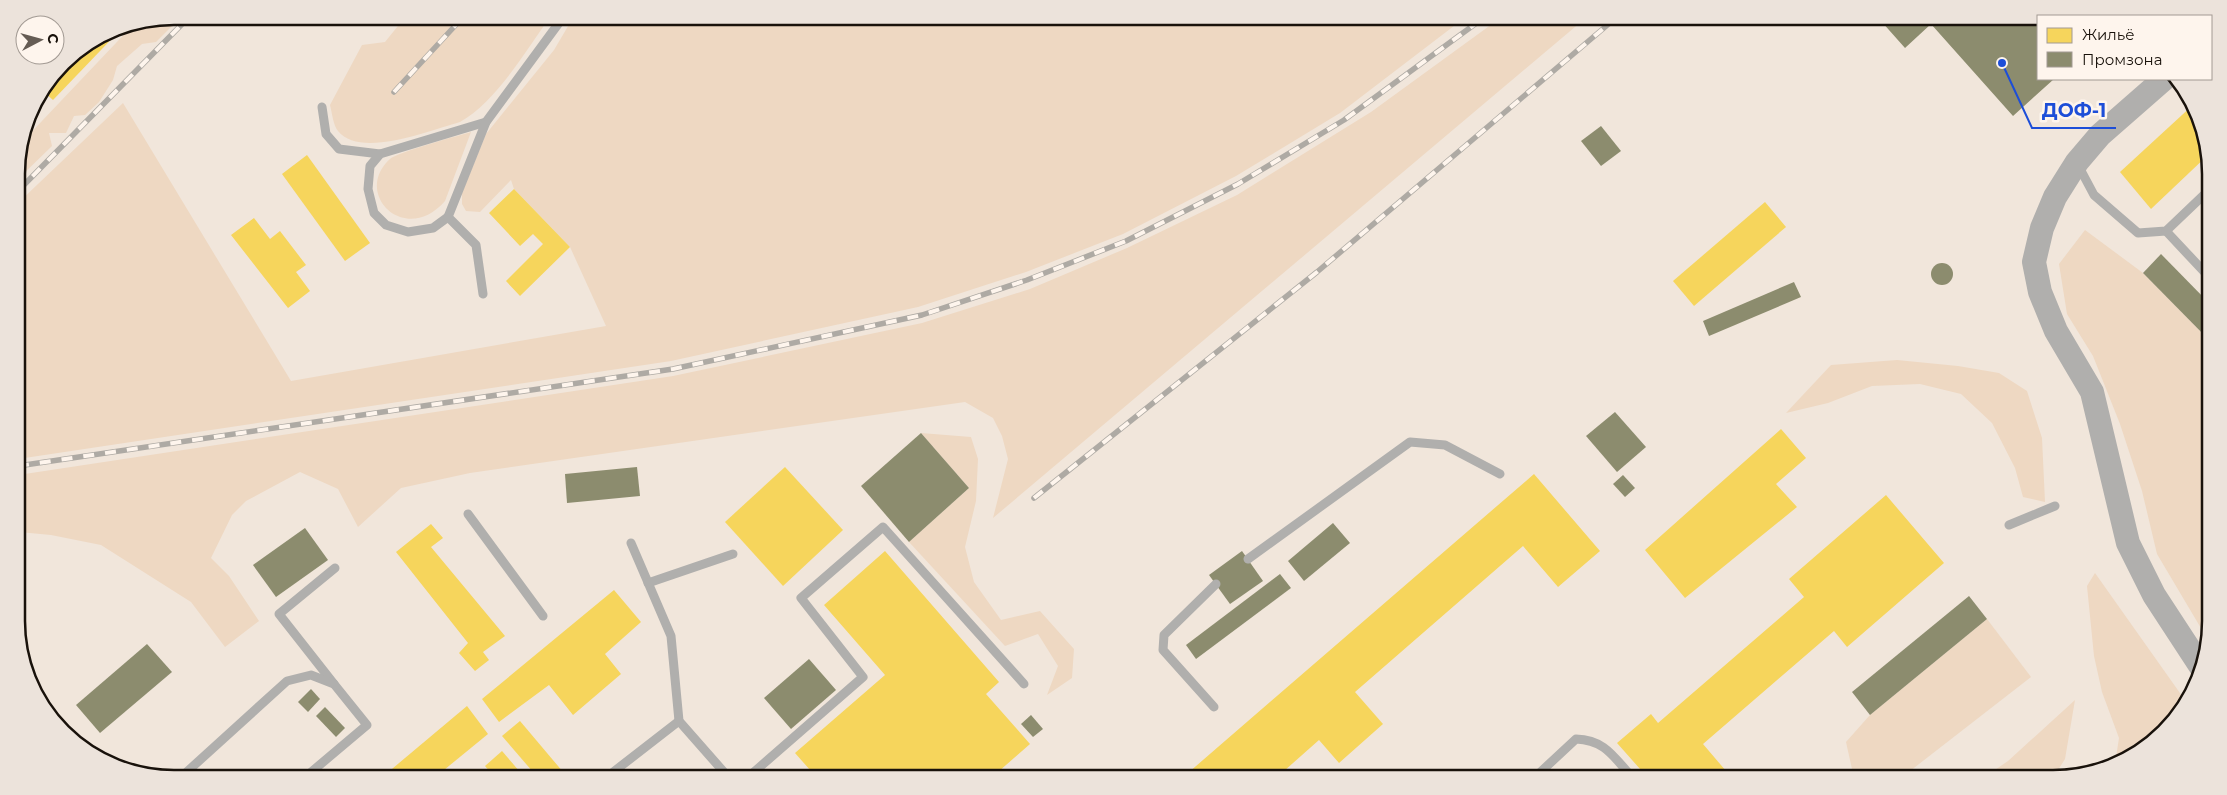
<svg xmlns="http://www.w3.org/2000/svg" width="2227" height="795" viewBox="0 0 2227 795" font-family="Montserrat,sans-serif">
	<rect width="100%" height="100%" fill="#f1e6db"/>
	<g fill="#eed8c2">
		<path d="M178,16L174,24L156,42L142,44L117,66L113,80L99,102L85,115L74,116L66,133H49L52,146L17,180V163L23,141L134,24Z"/>
		<path d="M406,16H551C526,50 497,101 460,122C431,130 360,159 338,131C333,125 332,112 330,105L362,45L385,42Z"/>
		<path d="M574,16H1467L1340,113L1236,176L1123,234L1026,272L918,307L671,361L18,459L17,204L123,103L291,381L606,326L570,247L514,189L511,180L480,212L466,211L462,204V193L486,134L554,50Z"/>
		<path d="M1503,16H1588L993,518L1008,459L1002,436L993,418L965,402L470,473L401,488L358,527L338,489L300,472L246,501L232,515L211,558L229,576L259,621L225,647L191,602L101,545L51,535L19,532L24,551L19,555L18,475L673,376L922,323L1030,289L1127,248L1237,195L1371,112Z"/>
		<path d="M471,132L445,201C405,247 352,193 390,159C398,152 457,136 471,132Z"/>
		<path d="M2085,230L2143,273L2210,341L2211,621L2208,640L2157,554L2142,491L2120,424L2093,356L2067,314L2059,264Z"/>
		<path d="M1897,360L1958,366L1999,373L2027,391L2042,438L2045,502L2023,497L2015,468L1992,423L1961,394L1920,384L1872,386L1828,403L1786,413L1831,365Z"/>
		<path d="M921,433L971,437L978,459L976,501L965,547L974,582L1001,620L1040,611L1074,649L1072,678L1047,695L1058,666L1038,634L1005,646L909,542L969,488Z"/>
		<path d="M2095,573L2187,703L2184,709L2149,746L2115,764L2119,738L2102,692L2094,656L2087,586Z"/>
		<path d="M1987,619L2031,677L1901,778H1854L1846,742L1870,715Z"/>
		<path d="M2075,700L2065,759L2053,778H1983L2008,761Z"/>
	</g>
	<g fill="#f6d55c">
		<path d="M124,26L53,100L43,91L73,54L114,28Z"/>
		<path d="M2194,104L2209,154L2151,209L2120,172Z"/>
		<path d="M307,155L370,243L345,261L282,174Z"/>
		<path d="M514,189L570,247L520,296L506,281L543,244L533,234L520,246L489,213Z"/>
		<path d="M1765,202L1786,227L1694,306L1673,281Z"/>
		<path d="M254,218L270,239L280,231L306,265L296,272L310,291L288,308L231,235Z"/>
		<path d="M1781,429L1806,458L1776,484L1797,507L1685,598L1645,550Z"/>
		<path d="M785,467L843,530L783,586L725,522Z"/>
		<path d="M1534,474L1600,551L1558,587L1523,546L1355,692L1383,724L1339,763L1319,740L1275,779H1181Z"/>
		<path d="M1886,495L1944,563L1847,647L1834,631L1703,744L1732,778H1692L1689,775L1685,778H1648L1617,743L1651,714L1658,723L1804,597L1789,579Z"/>
		<path d="M431,524L443,538L431,547L505,636L483,652L489,660L475,671L459,653L468,643L396,552Z"/>
		<path d="M885,551L999,682L986,694L1030,744L990,779H818L795,753L885,675L824,605Z"/>
		<path d="M614,590L641,622L605,654L621,674L573,715L549,685L499,722L482,699Z"/>
		<path d="M467,706L488,734L433,779H380Z"/>
		<path d="M520,721L569,779H539L502,736Z"/>
		<path d="M502,751L526,779H496L485,766Z"/>
	</g>
	<g fill="#8c8c6e">
		<path d="M1887,16H2038V79H2054L2013,116L1931,24L1905,48L1881,21Z"/>
		<path d="M1601,126L1621,151L1601,166L1581,141Z"/>
		<path d="M2161,254L2210,304V341L2143,273Z"/>
		<circle cx="1942" cy="274" r="11"/>
		<path d="M1794,282L1801,297L1709,336L1703,321Z"/>
		<path d="M1615,412L1646,447L1617,472L1586,436Z"/>
		<path d="M921,433L969,488L909,542L861,486Z"/>
		<path d="M637,467L640,496L567,503L565,474Z"/>
		<path d="M1623,475L1635,488L1625,497L1613,484Z"/>
		<path d="M1333,523L1350,543L1304,581L1288,561Z"/>
		<path d="M305,528L328,560L276,597L253,565Z"/>
		<path d="M1242,551L1263,581L1230,604L1209,575Z"/>
		<path d="M1280,574L1291,588L1196,659L1186,645Z"/>
		<path d="M1969,596L1987,619L1870,715L1852,692Z"/>
		<path d="M147,644L172,672L100,733L76,705Z"/>
		<path d="M809,659L836,690L791,729L764,698Z"/>
		<path d="M311,689L320,699L308,712L298,702Z"/>
		<path d="M325,707L345,728L336,737L316,716Z"/>
		<path d="M1031,715L1043,729L1033,737L1021,724Z"/>
	</g>
	<g fill="none" stroke-linecap="round" stroke-linejoin="round">
		<g stroke="#b0afad" stroke-width="9">
			<path d="M322,107L326,134L339,149L380,154"/>
			<path d="M2078,165L2094,195L2138,233L2166,231L2209,190"/>
			<path d="M448,217L433,228L408,232L386,225L374,213L368,189L370,166L380,154L486,122"/>
			<path d="M2166,231L2210,278"/>
			<path d="M483,294L476,245L448,217L486,122L564,16"/>
			<path d="M468,514L543,616"/>
			<path d="M2009,525L2055,506"/>
			<path d="M631,543L671,636L679,721L730,779"/>
			<path d="M1248,559L1410,442L1445,445L1500,474"/>
			<path d="M648,583L733,554"/>
			<path d="M334,684L279,614L335,568"/>
			<path d="M1214,707L1163,650L1164,635L1216,584"/>
			<path d="M612,773L679,721"/>
			<path d="M179,779L287,681L311,675L334,684L367,725L303,779"/>
			<path d="M746,779L863,677L801,598L883,527L1024,684"/>
			<path d="M791,779H792"/>
			<path d="M1533,779L1576,739C1606,740 1614,758 1633,778"/>
		</g>
		<path stroke="#b0afad" stroke-width="24" d="M2164,79L2100,135L2077,162L2055,197L2042,228L2034,262L2040,292L2056,331L2092,392L2128,543L2154,595L2203,670"/>
		<g stroke="#aeaaa4" stroke-width="5.5">
			<g id="rail">
				<path d="M394,92L464,16"/>
				<path d="M17,192L190,16"/>
				<path d="M18,466L673,369L922,315L1027,280L1126,241L1238,184L1344,120L1486,16"/>
				<path d="M1034,498L1317,272L1618,16"/>
			</g>
		</g>
		<use href="#rail" stroke="#fef5ed" stroke-width="4" stroke-dasharray="11" stroke-linecap="butt"/>
	</g>
	<path d="M0 0H2227V795H0ZM174 25H2053A149 149 0 0 1 2202 174V621A149 149 0 0 1 2053 770H174A149 149 0 0 1 25 621V174A149 149 0 0 1 174 25Z" fill="#ece3db" fill-rule="evenodd"/>
	<path fill="none" stroke="#19120b" stroke-width="2.5" d="M174 25H2053A149 149 0 0 1 2202 174V621A149 149 0 0 1 2053 770H174A149 149 0 0 1 25 621V174A149 149 0 0 1 174 25Z"/>
	<path fill="none" stroke="#1d4ed8" stroke-width="2" d="M2002 63L2032 128H2116"/>
	<circle fill="#1d4ed8" stroke="#fef5ed" stroke-width="2" cx="2002" cy="63" r="5"/>
	<g font-size="19" text-anchor="middle" font-weight="bold" fill="#1d4ed8" stroke="#fef5ed" stroke-width="5" stroke-linejoin="round" paint-order="stroke">
		<text x="2074" y="117">ДОФ-1</text>
	</g>
	<rect x="2037" y="15" width="175" height="65" fill="#fef5ed" stroke="#a29a93"/>
	<rect x="2047" y="28" width="25" height="15" fill="#f6d55c" stroke="#a29a93"/>
	<text x="2082" y="40" font-size="15" fill="#19120b">Жильё</text>
	<rect x="2047" y="52" width="25" height="15" fill="#8c8c6e" stroke="#a29a93"/>
	<text x="2082" y="65" font-size="15" fill="#19120b">Промзона</text>
	<g transform="translate(40 40) rotate(84)"><circle r="24" fill="#fef5ed" stroke="#a29a93"/>
	<path d="M0-4L9 19L0 12L-9 19Z" fill="#655c54"/>
	<text y="-8" font-size="14" font-weight="bold" text-anchor="middle" fill="#19120b">С</text>
	</g>
</svg>
